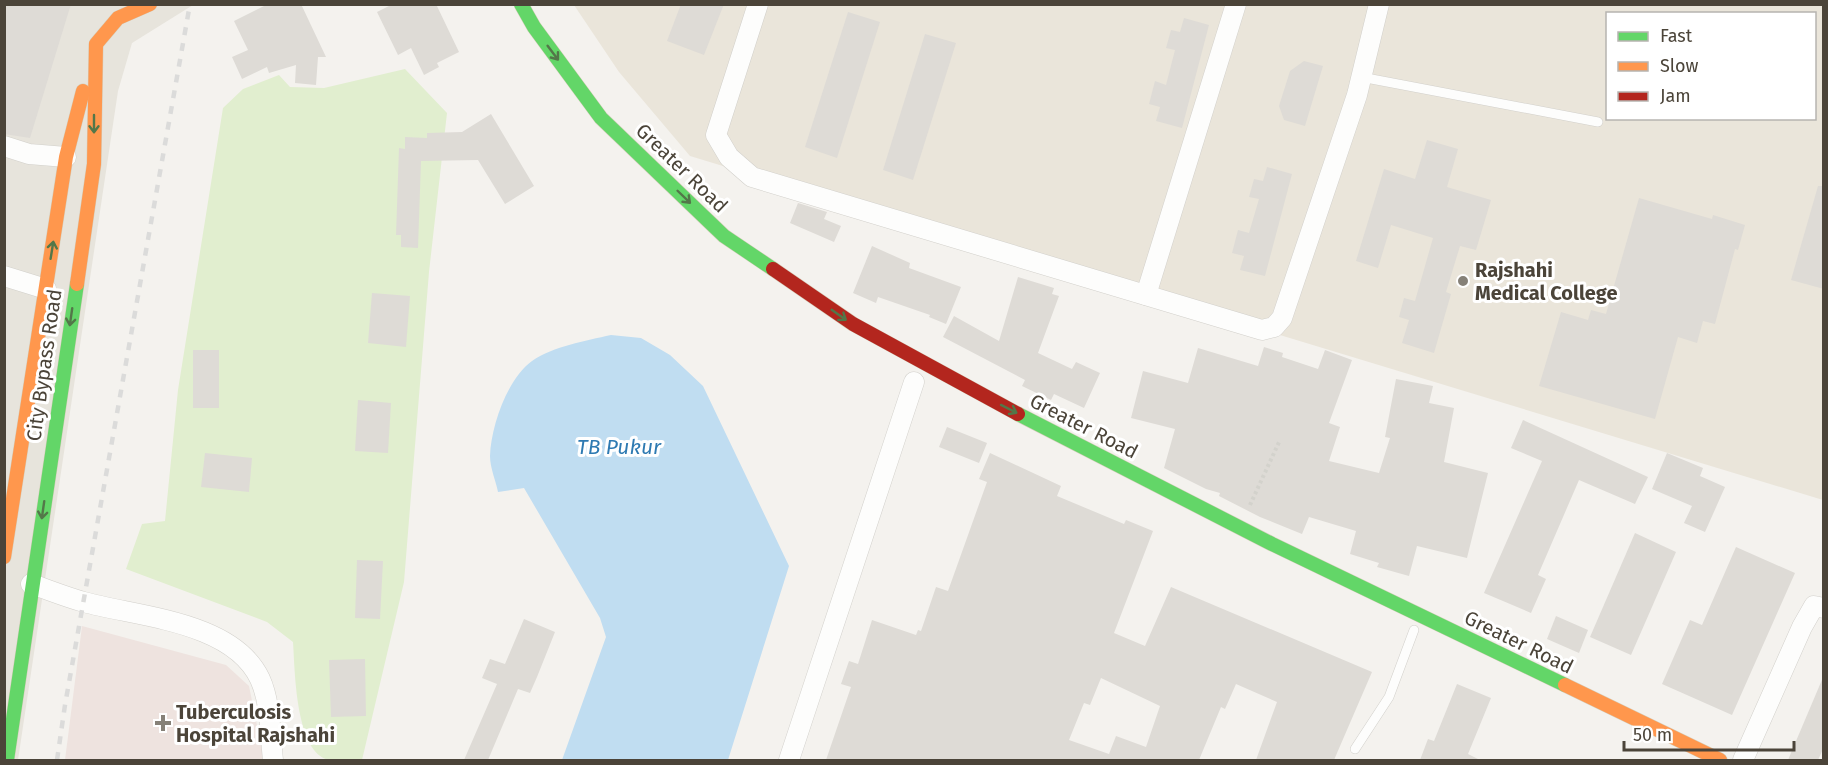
<svg xmlns="http://www.w3.org/2000/svg" width="1828" height="765" viewBox="0 0 1828 765" font-family="'Fira Sans',sans-serif">
	<rect width="100%" height="100%" fill="#f4f2ee"/>
	<path fill="#e7e4dc" d="M4,5H193L132,43L118,91L18,760H4Z"/>
	<path fill="#eae5da" fill-rule="evenodd" d="M574,5H1823V500L690,156L619,72ZM1608,14H1814V118H1608Z"/>
	<path fill="#eee3df" d="M82,626L226,665L249,686L264,760H65Z"/>
	<path fill="#e1eecf" d="M405,69L447,113L429,272L404,582L362,760C352,760 339,762 329,760C295,753 295,669 293,642L267,622L126,569L142,524L165,521L178,390L223,108L243,89L279,75L290,87L324,88Z"/>
	<path fill="#c0ddf1" d="M611,335L641,338L670,355L703,386L789,566L728,760H562L606,637L600,618L524,488L498,492C496,481 490,468 490,456C491,427 507,379 532,361C554,346 585,341 611,335Z"/>
	<g fill="#dedbd6" fill-rule="evenodd">
		<path d="M4,4H71L30,138L4,134Z"/>
		<path d="M268,4H301L326,57H318L316,85L295,83L296,65L269,73L267,67L242,79L232,57L248,50L234,21Z"/>
		<path d="M393,4H436L459,52L437,63L439,67L424,75L411,48L398,55L377,12Z"/>
		<path d="M681,4H724L704,55L667,41Z"/>
		<path d="M848,12L880,22L837,158L805,147Z"/>
		<path d="M1184,18L1209,25L1182,128L1156,121L1160,107L1149,104L1155,81L1166,85L1175,50L1166,48L1171,30L1180,32Z"/>
		<path d="M925,34L956,43L913,180L883,170Z"/>
		<path d="M1304,61L1323,66L1305,126L1284,120L1279,106L1290,71Z"/>
		<path d="M491,114L534,186L505,204L478,160L421,161L418,248L401,247V235H396L399,148L405,149V137L427,138V133L462,132Z"/>
		<path d="M1427,140L1458,149L1447,187L1491,200L1476,250L1460,246L1446,292L1451,294L1434,353L1402,343L1409,320L1399,317L1404,298L1415,301L1433,238L1391,225L1378,268L1356,261L1384,169L1415,179Z"/>
		<path d="M1267,167L1292,174L1265,276L1240,270L1244,256L1232,253L1238,230L1249,233L1259,199L1249,197L1254,179L1263,181Z"/>
		<path d="M1818,186H1824V289L1791,280Z"/>
		<path d="M1639,198L1712,219L1713,215L1745,225L1738,250L1735,249L1715,324L1703,321L1697,343L1678,337L1655,419L1539,386L1561,312L1588,320L1591,310L1606,314Z"/>
		<path d="M798,203L827,212L824,219L841,226L834,242L790,223Z"/>
		<path d="M872,246L910,263L909,268L961,287L946,324L929,317L930,315L878,297L876,303L853,293Z"/>
		<path d="M1018,277L1054,288L1052,294L1059,296L1038,353L1072,369L1076,362L1100,373L1084,408L1054,394L1051,400L1022,386L1025,380L943,337L954,316L999,341Z"/>
		<path d="M372,293L410,296L406,347L368,343Z"/>
		<path d="M1264,347L1283,353L1282,357L1318,369L1325,350L1352,360L1329,423L1340,427L1329,461L1379,473L1390,438L1385,437L1396,379L1433,386L1429,403L1454,408L1444,462L1488,473L1467,558L1417,546L1409,576L1377,567L1379,563L1350,554L1356,531L1309,517L1302,534L1260,517L1219,496L1220,493L1206,489L1164,468L1175,429L1131,418L1143,371L1188,383L1198,348L1258,366Z"/>
		<rect x="193" y="350" width="26" height="58"/>
		<path d="M358,400L391,403L388,453L355,451Z"/>
		<path d="M1523,420L1648,477L1635,504L1579,480L1538,575L1546,579L1531,613L1484,593L1542,461L1511,448Z"/>
		<path d="M947,427L987,443L979,463L939,447Z"/>
		<path d="M205,453L252,458L249,492L201,487Z"/>
		<path d="M990,453L1061,486L1057,496L1124,524L1126,520L1153,531L1114,633L1145,646L1171,587L1372,672L1334,760H1256L1277,702L1236,684L1225,709L1221,707L1199,760H826L851,687L841,684L849,661L858,664L872,620L916,635L918,630L921,631L936,587L948,591L987,482L979,479ZM1101,678L1160,706L1146,747L1116,736L1109,754L1069,740L1084,703L1090,705Z"/>
		<path d="M1667,453L1703,468L1700,476L1725,487L1705,532L1684,523L1692,506L1652,489Z"/>
		<path d="M1635,533L1676,552L1631,655L1590,637Z"/>
		<path d="M1736,547L1795,573L1732,715L1662,684L1690,620L1702,625Z"/>
		<path d="M357,560L383,561L380,619L355,618Z"/>
		<path d="M1556,616L1588,630L1579,653L1547,639Z"/>
		<path d="M524,619L555,632L537,677L530,693L518,689L488,760H464L497,684L482,678L490,659L505,664Z"/>
		<path d="M365,659L366,716L331,717L329,660Z"/>
		<path d="M1824,675V747L1818,760H1788Z"/>
		<path d="M1457,684L1491,698L1468,754L1480,760H1420L1428,739L1434,741Z"/>
	</g>
	<g fill="none" stroke-linecap="round" stroke-linejoin="round">
		<g stroke="#d2d0cb" stroke-width="10">
			<g id="lane">
				<path d="M1361,77L1598,122"/>
				<path d="M1355,749L1389,697L1414,630"/>
			</g>
		</g>
		<g stroke="#d2d0cb" stroke-width="21">
			<g id="street">
				<path d="M758,4L716,135L729,157L752,177L1262,330L1274,327L1282,318L1357,95L1379,4"/>
				<path d="M4,146L29,154L66,157"/>
				<path d="M4,276L46,289"/>
				<path d="M1146,295L1236,4"/>
				<path d="M31,584C49,590 66,597 84,602C138,617 233,621 260,679C271,703 270,734 273,760"/>
				<path d="M789,760L914,382"/>
				<path d="M1743,760L1802,627L1814,606L1824,608"/>
			</g>
		</g>
		<g stroke="#d6cebb" stroke-width="15">
			<g id="fast">
				<path d="M521,4L534,27L601,118L724,236L773,269"/>
				<path d="M1018,414L1272,544L1565,685"/>
				<path d="M7,760L77,284"/>
			</g>
		</g>
		<g stroke="#d6cebb" stroke-width="15">
			<g id="slow">
				<path d="M77,284L94,164L96,44L118,18L150,4"/>
				<path d="M4,557L66,157L83,91"/>
				<path d="M1565,685L1720,760"/>
			</g>
		</g>
		<g stroke="#d6cebb" stroke-width="15">
			<path id="jam" d="M773,269L853,324L1018,414"/>
		</g>
		<path stroke="#d3d2cc" stroke-width="4" stroke-dasharray="3 3" stroke-linecap="butt" d="M1250,505L1280,440"/>
		<use href="#lane" stroke="#fdfdfc" stroke-width="9"/>
		<use href="#street" stroke="#fdfdfc" stroke-width="20"/>
		<use href="#fast" stroke="#63d668" stroke-width="14"/>
		<use href="#slow" stroke="#ff974d" stroke-width="14"/>
		<use href="#jam" stroke="#b3261e" stroke-width="14"/>
		<path stroke="#dbdbda" stroke-width="4.5" stroke-dasharray="8 8" stroke-linecap="butt" d="M57,760L65,705L190,4"/>
	</g>
	<defs><path id="oneway-shaft" d="M-6 0H5M1.5-3L5.5 0L1.5 3" fill="none" stroke-width="1.6" stroke-linecap="round" stroke-linejoin="round" transform="scale(1.5)"/></defs>
	<g stroke="#537749">
		<use href="#oneway-shaft" transform="translate(553 53) rotate(53)"/>
		<use href="#oneway-shaft" transform="translate(94 124) rotate(90)"/>
		<use href="#oneway-shaft" transform="translate(684 197) rotate(44)"/>
		<use href="#oneway-shaft" transform="translate(52 250) rotate(-81)"/>
		<use href="#oneway-shaft" transform="translate(839 315) rotate(35)"/>
		<use href="#oneway-shaft" transform="translate(71 317) rotate(98)"/>
		<use href="#oneway-shaft" transform="translate(1009 409) rotate(27)"/>
		<use href="#oneway-shaft" transform="translate(43 510) rotate(98)"/>
	</g>
	<g fill="#868178" stroke="#fff" stroke-width="2">
		<circle cx="1463" cy="281" r="6"/>
		<path d="M160 714h6v6h6v6h-6v6h-6v-6h-6v-6h6z"/>
	</g>
	<g text-anchor="middle" dominant-baseline="central" stroke-width="6" stroke-linejoin="round" paint-order="stroke">
		<g font-size="20" fill="#4b4439" stroke="#fff">
			<text transform="translate(682 168) rotate(44)">Greater Road</text>
			<text transform="translate(44 365) rotate(-82)">City Bypass Road</text>
			<text transform="translate(1084 426) rotate(27)">Greater Road</text>
			<text transform="translate(1519 642) rotate(26)">Greater Road</text>
		</g>
		<g font-size="20" font-weight="bold" fill="#4b4439" stroke="#fff" text-anchor="start">
			<text x="1475" y="270">Rajshahi<tspan x="1475" dy="23">Medical College</tspan></text>
			<text x="176" y="712">Tuberculosis<tspan x="176" dy="23">Hospital Rajshahi</tspan></text>
		</g>
		<g font-size="21" font-style="italic" fill="#2e7ab2" stroke="#fff">
			<text x="619" y="447">TB Pukur</text>
		</g>
	</g>
	<rect width="1828" height="765" fill="none" stroke="#4b4439" stroke-width="12"/>
	<rect x="1606" y="12" width="210" height="108" fill="#ffffff" stroke="#b7b4b0" stroke-width="1.5"/>
	<rect x="1618" y="32" width="30" height="9" fill="#63d668" stroke="#b7b4b0" stroke-width="1.5"/>
	<text x="1660" y="42" font-size="18" fill="#4b4439">Fast</text>
	<rect x="1618" y="62" width="30" height="9" fill="#ff974d" stroke="#b7b4b0" stroke-width="1.5"/>
	<text x="1660" y="72" font-size="18" fill="#4b4439">Slow</text>
	<rect x="1618" y="92" width="30" height="9" fill="#b3261e" stroke="#b7b4b0" stroke-width="1.5"/>
	<text x="1660" y="102" font-size="18" fill="#4b4439">Jam</text>
	<path d="M1624 741v9h170v-9" fill="none" stroke="#4b4439" stroke-width="3"/>
	<text x="1633" y="741" font-size="18" fill="#4b4439" stroke="#ffffff" stroke-width="4.5" paint-order="stroke">50 m</text>
</svg>
